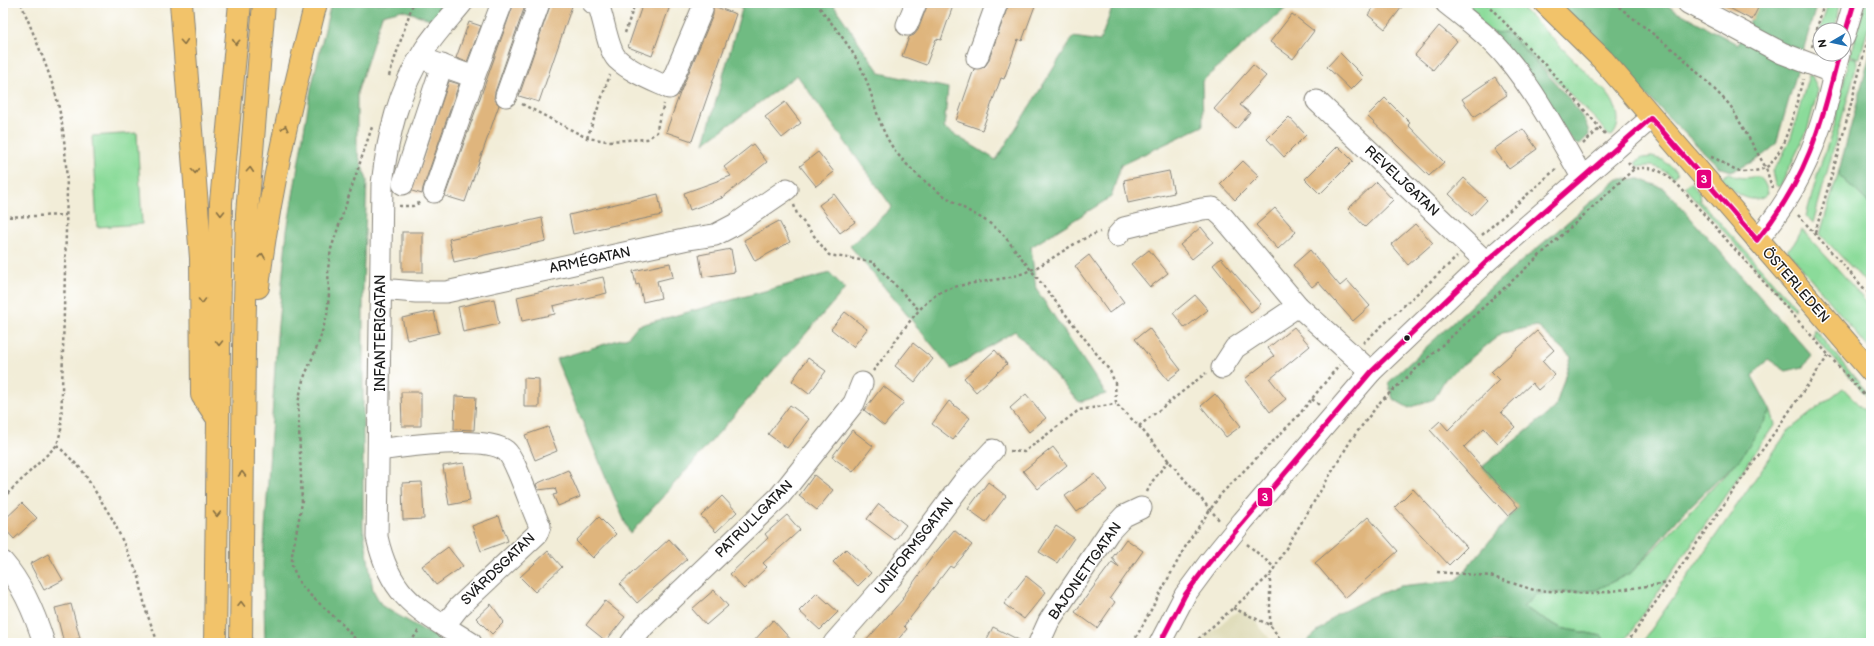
<svg xmlns="http://www.w3.org/2000/svg" width="1874" height="646" viewBox="0 0 1874 646" font-family="'Balsamiq Sans',sans-serif">
	<rect width="100%" height="100%" fill="#fff"/>
	<filter id="ink" filterUnits="userSpaceOnUse"><feTurbulence type="fractalNoise" baseFrequency=".025" numOctaves="2"/><feDisplacementMap in="SourceGraphic" scale="8" xChannelSelector="R" yChannelSelector="G"/><feConvolveMatrix kernelMatrix="1 2 1 2 8 2 1 2 1" color-interpolation-filters="sRGB"/></filter>
	<filter id="wash" filterUnits="userSpaceOnUse"><feTurbulence type="fractalNoise" baseFrequency=".012" numOctaves="4" result="noise"/><feDisplacementMap in="SourceGraphic" scale="16" xChannelSelector="R" yChannelSelector="G"/><feGaussianBlur stdDeviation="0.9" result="paint"/><feColorMatrix in="noise" values="0 0 0 0 0 0 0 0 0 0 0 0 0 0 0 0 0 1.4 0 .05"/><feComposite in="paint" operator="in"/></filter>
	<g filter="url(#wash)">
		<rect width="100%" height="100%" fill="#f2edd8"/>
		<path fill="#e0ddbb" d="M1243,611L1252,617L1273,643H1198L1233,614Z"/>
		<g fill="#8bdb9a" stroke="#547c5b">
			<path d="M1454,3H1517L1606,92C1616,104 1624,122 1612,136L1608,135L1597,121L1507,32L1493,33Z"/>
			<path d="M1828,3H1839L1835,30H1820Z"/>
			<path d="M1865,3H1871V18L1860,57L1858,58L1850,55Z"/>
			<path d="M1849,57L1856,58L1857,64L1813,223L1806,216L1819,169L1834,127Z"/>
			<path d="M1809,75L1812,76L1818,90L1807,131L1781,185L1778,187L1775,184L1772,171L1781,159L1791,137Z"/>
			<path d="M137,133L142,224L97,227L92,136Z"/>
			<path d="M1652,157L1663,160L1678,173L1673,177C1659,168 1656,164 1639,167L1635,163L1642,158Z"/>
			<path d="M1729,173C1732,174 1735,177 1738,177C1753,181 1761,167 1768,193C1752,209 1731,190 1721,178Z"/>
			<path d="M1838,174L1871,205V288L1820,234Z"/>
			<path d="M1690,182L1699,193L1700,201L1794,305V310L1684,187Z"/>
			<path d="M1802,230L1845,277L1871,308V351L1787,250L1793,245Z"/>
			<path d="M1814,329L1871,397V401L1813,335Z"/>
			<path d="M1843,388L1871,418V633L1866,643H1642L1788,431Z"/>
			<path d="M1771,411L1775,424L1623,643H1606L1602,636L1561,628L1523,607L1537,594L1596,590L1632,572L1740,459Z"/>
		</g>
		<g fill="#70bb82" stroke="#466c4f">
			<path d="M331,3H449L436,21L402,10L382,15L357,93V151L367,180L363,287V527L373,590L382,606L446,643H265L263,563L277,335L287,231L311,89Z"/>
			<path d="M737,3H832L880,73L948,88L944,128L996,160L1073,37L1100,41L1114,3H1292L1202,81L1203,126L1121,165L1111,197L1031,247L1036,289L1106,394L1079,402L1015,331L952,369L850,246L892,207L797,75L704,143L742,9Z"/>
			<path d="M1553,3H1662L1737,44L1760,3H1817L1776,144C1763,157 1749,165 1731,171L1719,167Z"/>
			<path d="M1507,32C1524,51 1590,113 1589,135L1579,145L1574,143L1493,33Z"/>
			<path d="M1871,51V205L1838,174Z"/>
			<path d="M1618,179H1640L1665,189L1812,356L1803,367L1786,371L1768,359L1752,376L1771,411L1740,459L1685,511L1632,572L1596,590L1537,594L1523,607L1561,628L1602,636L1606,643H1305L1336,615L1369,598L1400,586L1457,580L1518,507L1482,467L1555,408L1571,357L1537,326L1502,333L1445,379L1434,399L1409,408L1393,399L1388,383L1482,295Z"/>
			<path d="M830,273L845,289L630,534L556,359L628,337L637,326Z"/>
		</g>
		<g id="blocks">
			<g fill="#dfb57d">
				<path d="M514,3H526L495,92L494,99L499,105L465,202L445,196Z"/>
				<path d="M551,3H573L539,102L519,96Z"/>
				<path d="M643,3H671L652,56L628,47Z"/>
				<path d="M928,3H954L941,40L936,39L926,65L902,56L909,37L914,35L918,30Z"/>
				<path d="M1009,3H1036L1022,41L1018,39L1004,79L1001,78L982,130L956,121L974,69L984,67L988,62Z"/>
				<path d="M1377,3H1405L1385,29L1368,15Z"/>
				<path d="M1720,3H1753L1759,6L1752,20Z"/>
				<path d="M713,6L736,14L692,141L666,132L680,93L713,15Z"/>
				<path d="M1292,14L1314,31L1293,59L1270,42Z"/>
				<path d="M469,22L481,26L467,62L456,58Z"/>
				<path d="M1439,26L1457,41L1433,70L1415,55Z"/>
				<path d="M1340,53L1364,77L1351,90L1327,67Z"/>
				<path d="M1253,65L1266,76L1240,105L1250,113L1236,129L1214,109Z"/>
				<path d="M1495,77L1507,95L1474,117L1462,99Z"/>
				<path d="M449,81L459,84L423,188L422,194L412,191Z"/>
				<path d="M1385,98L1410,123L1408,125L1444,162L1429,176L1367,116Z"/>
				<path d="M785,102L801,123L782,138L765,117Z"/>
				<path d="M1289,117L1306,135L1284,157L1267,139Z"/>
				<path d="M1523,129L1537,149L1509,169L1494,149Z"/>
				<path d="M753,144L767,162L722,198L721,196L722,198L690,210L684,193L731,176L724,167Z"/>
				<path d="M1338,146L1353,161L1320,194L1305,179Z"/>
				<path d="M818,152L834,172L816,186L800,166Z"/>
				<path d="M1243,161L1259,176L1235,200L1220,184Z"/>
				<path d="M1169,171L1174,193L1128,203L1124,180Z"/>
				<path d="M1464,178L1487,200L1472,216L1449,194Z"/>
				<path d="M1376,182L1393,200L1365,227L1348,209Z"/>
				<path d="M658,194L662,215L573,234L569,215Z"/>
				<path d="M834,194L855,222L840,233L819,205Z"/>
				<path d="M1275,208L1296,232L1278,249L1256,225Z"/>
				<path d="M542,218L546,241L454,262L449,239Z"/>
				<path d="M779,221L790,242L755,261L744,240Z"/>
				<path d="M1415,224L1433,243L1408,265L1391,245Z"/>
				<path d="M1201,227L1213,242L1192,259L1180,245Z"/>
				<rect x="402" y="232" width="21" height="40"/>
				<path d="M731,249L735,272L703,277L699,255Z"/>
				<path d="M1149,250L1168,273L1150,287L1131,264Z"/>
				<path d="M1310,250L1340,286L1347,280L1370,306L1353,321L1318,282L1312,287L1293,265Z"/>
				<path d="M1089,255L1124,302L1109,313L1075,266Z"/>
				<path d="M1221,258L1261,304L1251,312L1213,265Z"/>
				<path d="M670,263L673,277L657,281L661,298L643,302L639,284L636,285L633,271Z"/>
				<path d="M603,277L607,293L553,306L555,314L522,321L517,297Z"/>
				<path d="M1195,295L1208,310L1185,328L1173,313Z"/>
				<path d="M494,299L499,324L463,332L458,307Z"/>
				<path d="M434,311L439,333L407,340L402,318Z"/>
				<path d="M845,312L867,329L853,347L831,329Z"/>
				<path d="M1294,327L1310,346L1270,379L1286,399L1270,412L1245,379L1274,356L1268,348Z"/>
				<path d="M1149,328L1181,370L1168,380L1135,339Z"/>
				<path d="M1537,331L1554,350L1542,361L1555,375L1538,390L1532,383L1501,412L1515,427L1498,443L1484,428L1464,447L1518,507L1508,516L1430,430L1440,421L1448,430L1499,380L1491,372Z"/>
				<path d="M913,343L933,359L915,382L895,366Z"/>
				<path d="M995,350L1007,364L976,392L964,378Z"/>
				<path d="M808,358L826,371L809,394L792,381Z"/>
				<path d="M524,378L539,379V407H524Z"/>
				<path d="M883,386L904,402L884,426L864,410Z"/>
				<path d="M401,392H421V426H402Z"/>
				<path d="M1026,394L1046,418L1029,432L1010,408Z"/>
				<path d="M1215,394L1241,426L1226,437L1201,406Z"/>
				<path d="M455,396L476,397L474,430L454,429Z"/>
				<path d="M949,401L970,418L953,440L932,424Z"/>
				<path d="M790,405L809,419L787,448L768,434Z"/>
				<path d="M548,427L557,451L535,460L525,435Z"/>
				<path d="M852,430L873,446L853,472L832,457Z"/>
				<path d="M1053,447L1067,465L1038,489L1023,471Z"/>
				<path d="M464,463L470,501L449,505L443,466Z"/>
				<path d="M568,470L580,497L558,506L553,495L557,494L555,488L538,490L536,484Z"/>
				<path d="M1095,474L1107,490L1077,512L1065,496Z"/>
				<path d="M814,475L833,490L817,510L799,496Z"/>
				<path d="M422,482L424,519L403,520L402,483Z"/>
				<path d="M988,482L1006,496L986,522L968,509Z"/>
				<path d="M1413,489L1467,547L1449,565L1395,507Z"/>
				<path d="M722,496L737,512L716,532L701,516Z"/>
				<path d="M22,503L37,518L14,539L3,527V521Z"/>
				<path d="M879,504L906,525L895,540L867,519Z"/>
				<path d="M787,515L800,530L763,563L767,567L744,589L730,574L768,538L765,534Z"/>
				<path d="M499,516L508,541L481,551L472,526Z"/>
				<path d="M599,517L616,534L593,558L576,541Z"/>
				<path d="M1368,517L1398,551L1345,598L1315,563Z"/>
				<path d="M1056,526L1074,538L1057,563L1039,552Z"/>
				<path d="M954,530L972,545L953,568L950,566L904,626L907,629L895,643H864L903,599L902,598L935,553Z"/>
				<path d="M669,539L687,559L637,603L620,584Z"/>
				<path d="M1126,539L1143,551L1110,598L1115,602L1097,628L1075,612L1112,562L1119,567L1112,558Z"/>
				<path d="M448,547L463,566L436,585L422,566Z"/>
				<path d="M846,549L871,573L858,586L833,562Z"/>
				<path d="M548,551L562,567L535,592L520,577Z"/>
				<path d="M48,554L63,580L44,590L30,564Z"/>
				<path d="M1026,576L1046,592L1024,619L1004,604Z"/>
				<path d="M714,590L728,606L706,625L692,609Z"/>
				<path d="M817,593L838,612L820,630L799,611Z"/>
				<path d="M605,601L625,617L606,641L586,625Z"/>
				<path d="M71,604L80,638L64,643L55,608Z"/>
				<path d="M491,604L504,622L492,634L476,618Z"/>
				<path d="M773,620L794,643H752Z"/>
				<path d="M993,627L1025,643H985Z"/>
			</g>
		</g>
	</g>
	<g filter="url(#ink)">
		<use href="#blocks" fill-opacity="0" stroke="#87847a" stroke-width="1"/>
		<g fill="none" stroke-linecap="round" stroke-linejoin="round">
			<g stroke="#87847a" stroke-width="23">
				<g id="minor">
					<path d="M462,3C450,18 436,32 425,49C398,91 388,135 382,184L377,537C391,600 421,611 471,643"/>
					<path d="M593,3L599,7C604,20 608,50 617,59C631,72 652,80 669,88L702,10"/>
					<path d="M1446,3C1467,20 1490,37 1507,58C1537,94 1559,137 1582,177"/>
					<path d="M1688,3L1782,53L1834,73"/>
					<path d="M907,25L916,3"/>
					<path d="M1844,37L1854,3"/>
					<path d="M421,58L474,77L502,3"/>
					<path d="M977,58L997,3"/>
					<path d="M506,96L539,3"/>
					<path d="M1317,101L1486,262"/>
					<path d="M403,184L442,65"/>
					<path d="M434,192L474,77"/>
					<path d="M1117,236L1124,228L1202,209L1213,208L1223,217L1298,306L1371,372"/>
					<path d="M1757,240C1790,202 1811,159 1825,111C1830,92 1834,73 1839,54"/>
					<path d="M380,289L416,292H446L688,239L715,235L736,224L787,189"/>
					<path d="M1222,368L1235,348L1298,306"/>
					<path d="M379,450C405,446 486,435 506,451C516,459 532,511 540,526L537,534L459,607L444,626"/>
					<path d="M3,562C23,585 35,614 44,643"/>
					<path d="M631,643L643,627L779,497L854,403L862,383"/>
					<path d="M834,643L891,578L964,481L993,450"/>
					<path d="M1039,643L1049,621L1109,532L1124,516L1141,508"/>
					<path d="M1160,643L1185,595L1208,564L1243,521L1371,372L1486,262L1651,118"/>
				</g>
			</g>
			<g stroke="#87847a" stroke-width="24">
				<path id="major" d="M1545,3L1603,60L1871,371"/>
			</g>
			<g stroke="#87847a" stroke-width="24">
				<g id="highway">
					<path d="M181,3L201,258L202,395L218,419"/>
					<path d="M258,287C269,191 292,97 316,3"/>
					<path d="M215,643L221,202L240,3"/>
					<path d="M241,643L244,348L247,214L264,3"/>
				</g>
			</g>
			<g stroke="#87847a" stroke-width="2.5" stroke-dasharray="3 3" stroke-linecap="butt">
				<path d="M816,3C834,27 854,49 865,77C875,102 879,130 896,152C911,171 931,188 951,200C968,212 987,219 1002,233L1110,371L1115,383L1116,404L1139,426L1220,521"/>
				<path d="M1486,3L1548,68L1606,135"/>
				<path d="M1614,3L1682,57L1730,105L1766,168L1772,188"/>
				<path d="M625,33L635,3"/>
				<path d="M1812,47L1824,3"/>
				<path d="M389,76L413,3"/>
				<path d="M522,104L587,138L607,141L647,139L657,132L658,123L664,104"/>
				<path d="M587,138L610,75"/>
				<path d="M1583,144L1600,128"/>
				<path d="M1711,157C1722,160 1730,170 1741,172C1747,172 1760,171 1765,168C1785,157 1797,100 1803,79"/>
				<path d="M1628,162L1634,169"/>
				<path d="M794,205L797,214L829,255L873,262L919,310"/>
				<path d="M399,206H413L421,202"/>
				<path d="M1798,215L1871,296"/>
				<path d="M3,217L66,215"/>
				<path d="M1815,233L1840,146L1871,27"/>
				<path d="M1482,235L1557,168"/>
				<path d="M1363,343L1457,257"/>
				<path d="M873,371C892,349 920,297 948,289C975,280 1005,282 1031,270C1055,259 1073,241 1100,232"/>
				<path d="M1312,399L1319,405"/>
				<path d="M1139,426L1206,373"/>
				<path d="M57,445L82,470L113,520L139,577L146,611L158,643"/>
				<path d="M1010,451L1024,452L1079,410L1116,404"/>
				<path d="M1147,492L1151,483L1169,460"/>
				<path d="M3,498L57,445L61,430L67,190C66,155 64,119 53,86C44,58 32,31 21,3"/>
				<path d="M1247,544L1275,568"/>
				<path d="M1437,572L1490,576L1534,590L1591,594L1668,583"/>
				<path d="M1233,608L1270,625L1283,643"/>
				<path d="M1270,625V576"/>
				<path d="M359,643L341,623L309,594L300,584L292,566V555L302,503L298,403L303,380L319,342L327,315L329,294L328,269L331,249L372,127"/>
				<path d="M410,643L419,630"/>
				<path d="M1133,643L1188,542L1221,494L1298,416L1339,365"/>
				<path d="M1194,643L1270,575L1351,440L1381,401L1634,169C1654,165 1664,172 1678,185L1871,403"/>
				<path d="M1627,643L1828,356"/>
			</g>
			<use href="#minor" stroke="#fff" stroke-width="21"/>
			<use href="#major" stroke="#f2c36a" stroke-width="22"/>
			<use href="#highway" stroke="#f2c36a" stroke-width="22"/>
			<g stroke="#fff" stroke-width="8">
				<g id="bus-1">
					<path d="M1844,37L1854,3"/>
					<path d="M1651,118L1757,240"/>
					<path d="M1757,240C1807,179 1820,129 1839,54"/>
					<path d="M1160,643L1185,595L1208,564L1371,372L1486,262L1651,118"/>
				</g>
			</g>
			<use href="#bus-1" stroke="#e5007d" stroke-width="5"/>
		</g>
		<defs><path id="oneway-chevron" d="M-2-3.5L2.5 0L-2 3.5" fill="none" stroke-width="1.6" stroke-linecap="round" stroke-linejoin="round"/></defs>
		<g stroke="#877043">
			<use href="#oneway-chevron" transform="translate(184 42) rotate(86)"/>
			<use href="#oneway-chevron" transform="translate(236 42) rotate(95)"/>
			<use href="#oneway-chevron" transform="translate(285 128) rotate(-77)"/>
			<use href="#oneway-chevron" transform="translate(250 170) rotate(-86)"/>
			<use href="#oneway-chevron" transform="translate(195 171) rotate(85)"/>
			<use href="#oneway-chevron" transform="translate(221 213) rotate(91)"/>
			<use href="#oneway-chevron" transform="translate(262 256) rotate(-81)"/>
			<use href="#oneway-chevron" transform="translate(202 301) rotate(90)"/>
			<use href="#oneway-chevron" transform="translate(219 343) rotate(91)"/>
			<use href="#oneway-chevron" transform="translate(242 474) rotate(-89)"/>
			<use href="#oneway-chevron" transform="translate(217 514) rotate(91)"/>
			<use href="#oneway-chevron" transform="translate(241 604) rotate(-89)"/>
		</g>
	</g>
	<circle fill="#1c1c1c" stroke="#fff" stroke-width="1.5" cx="1407" cy="338" r="3.5"/>
	<g text-anchor="middle" dominant-baseline="central" stroke-width="3" stroke-linejoin="round" paint-order="stroke">
		<g font-size="14" fill="#1c1c1c" stroke="#fff">
			<text transform="translate(1402 181) rotate(43)">REVELJGATAN</text>
			<text transform="translate(590 260) rotate(-12)">ARMÉGATAN</text>
			<text transform="translate(1796 285) rotate(49)">ÖSTERLEDEN</text>
			<text transform="translate(380 333) rotate(-90)">INFANTERIGATAN</text>
			<text transform="translate(754 519) rotate(-45)">PATRULLGATAN</text>
			<text transform="translate(914 546) rotate(-52)">UNIFORMSGATAN</text>
			<text transform="translate(498 569) rotate(-44)">SVÄRDSGATAN</text>
			<text transform="translate(1085 571) rotate(-55)">BAJONETTGATAN</text>
		</g>
	</g>
	<g stroke="#fff" stroke-width="1.5">
		<rect x="1696" y="169" width="16" height="20" rx="4" fill="#e5007d"/>
		<rect x="1257" y="487" width="16" height="20" rx="4" fill="#e5007d"/>
	</g>
	<g font-size="11" text-anchor="middle" font-weight="bold" fill="#fff">
		<text x="1704" y="183">3</text>
		<text x="1265" y="501">3</text>
	</g>
	<rect width="1874" height="646" fill="none" stroke="#fff" stroke-width="16"/>
	<g transform="translate(1832 42) rotate(261)"><circle r="19" fill="#ffffff" stroke="#a4a4a4"/>
	<path d="M0-3L7 15L0 10L-7 15Z" fill="#1f6fb2"/>
	<text y="-6" font-size="11" font-weight="bold" text-anchor="middle" fill="#1c1c1c">N</text>
	</g>
</svg>
